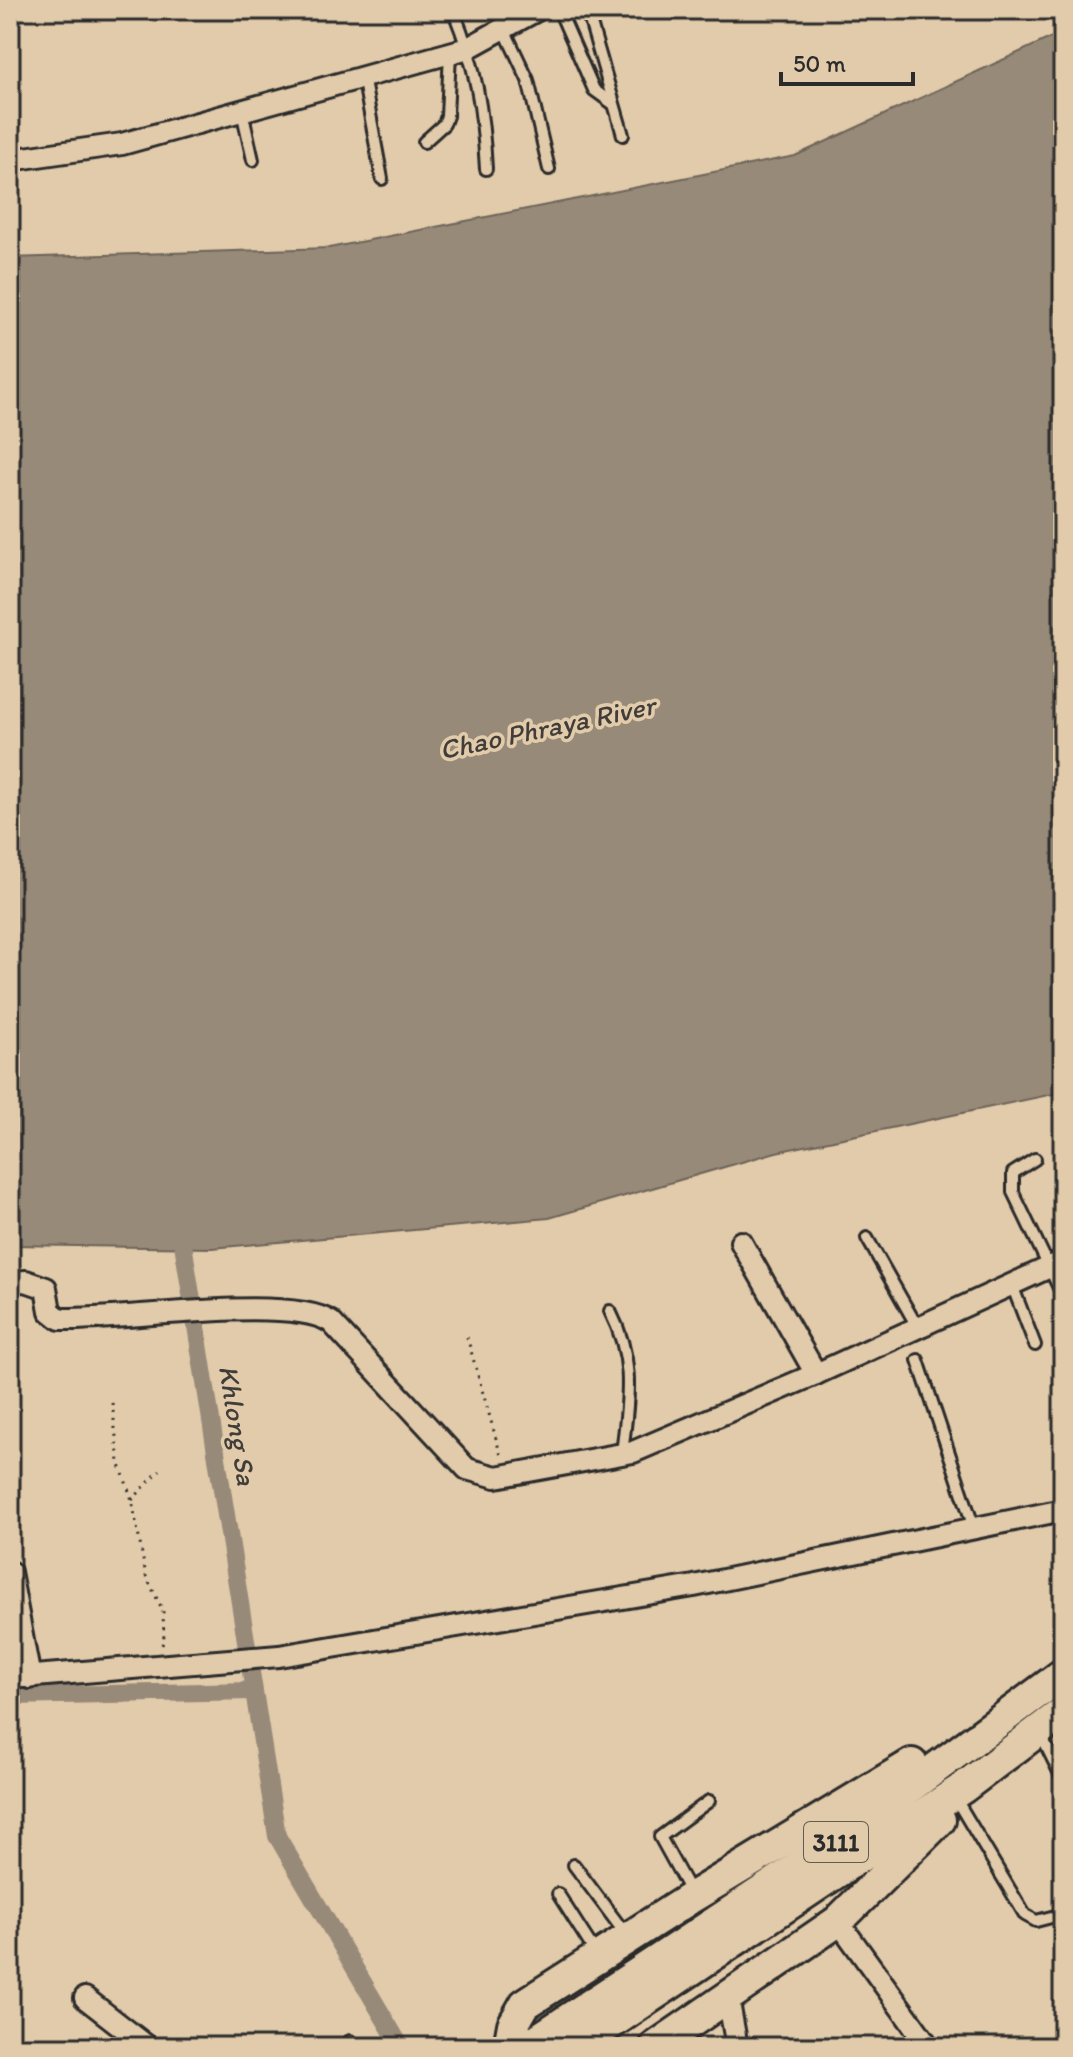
<svg xmlns="http://www.w3.org/2000/svg" width="1073" height="2057" viewBox="0 0 1073 2057" font-family="Itim,sans-serif">
	<rect width="100%" height="100%" fill="#e2cbab"/>
	<filter id="ink" filterUnits="userSpaceOnUse"><feTurbulence type="fractalNoise" baseFrequency=".0125" numOctaves="2"/><feDisplacementMap in="SourceGraphic" scale="16" xChannelSelector="R" yChannelSelector="G"/><feConvolveMatrix kernelMatrix="1 2 1 2 8 2 1 2 1" color-interpolation-filters="sRGB"/></filter>
	<g filter="url(#ink)">
		<path fill="#978a78" stroke="#6c6459" stroke-width="2" d="M1063,32V1092L776,1152L549,1218L212,1248L10,1245V258L329,248L795,156Z"/>
		<g fill="none" stroke-linecap="round" stroke-linejoin="round">
			<g stroke="#978a78" stroke-width="18">
				<path d="M180,1225L277,1836L401,2047"/>
				<path d="M10,1696L253,1691"/>
			</g>
			<g stroke="#2b2b2b" stroke-width="16">
				<g id="service">
					<path d="M559,10L594,90L612,103"/>
					<path d="M587,10L623,135"/>
					<path d="M454,12C476,66 483,111 486,169"/>
					<path d="M503,27L528,80L549,169"/>
					<path d="M363,76L382,179"/>
					<path d="M242,111L253,160"/>
					<path d="M424,142L444,124L447,116L450,53"/>
					<path d="M1035,1159L1013,1173V1192L1063,1296"/>
					<path d="M867,1238L918,1328"/>
					<path d="M1012,1285L1035,1345"/>
					<path d="M610,1311C636,1362 628,1399 622,1454"/>
					<path d="M918,1360L974,1528"/>
					<path d="M1041,1735L1063,1780"/>
					<path d="M957,1801L1025,1915L1036,1921L1063,1914"/>
					<path d="M574,1865L627,1936"/>
					<path d="M558,1894L597,1955"/>
					<path d="M692,1895L660,1837L709,1801"/>
					<path d="M342,2047L350,2041"/>
				</g>
			</g>
			<g stroke="#2b2b2b" stroke-width="26">
				<g id="minor">
					<path d="M10,160L122,144L450,53L468,48L537,10"/>
					<path d="M741,1242L816,1374"/>
					<path d="M10,1282L26,1281L46,1288L50,1311L60,1319C119,1321 290,1294 331,1322L467,1469L496,1477L633,1452L816,1374L1063,1261"/>
					<path d="M10,1572L30,1678"/>
					<path d="M10,1678L279,1656L694,1586L1063,1510"/>
					<path d="M838,1921L929,2047"/>
					<path d="M728,1997L737,2047"/>
					<path d="M85,1998L148,2047"/>
				</g>
			</g>
			<g stroke="#2b2b2b" stroke-width="36">
				<g id="primary">
					<path d="M509,2047L513,2025L525,2004L689,1899L912,1764"/>
					<path d="M526,2047L832,1845L1063,1674"/>
					<path d="M576,2047L964,1787L1063,1712"/>
					<path d="M655,2047L838,1921L940,1820"/>
				</g>
			</g>
			<g stroke="#2b2b2b" stroke-width="3" stroke-dasharray="2 6" stroke-linecap="butt">
				<path d="M467,1337L501,1456"/>
				<path d="M112,1403L119,1462L132,1500L146,1576L163,1611L164,1640L161,1647"/>
				<path d="M132,1500L160,1470"/>
			</g>
			<use href="#service" stroke="#e2cbab" stroke-width="10"/>
			<use href="#minor" stroke="#e2cbab" stroke-width="20"/>
			<use href="#primary" stroke="#e2cbab" stroke-width="30"/>
		</g>
	</g>
	<g text-anchor="middle" dominant-baseline="central" stroke-width="7" stroke-linejoin="round" paint-order="stroke">
		<rect fill="#e2cbab" stroke="#625b51" stroke-width="2" x="804" y="1822" width="64" height="40" rx="6"/>
		<g font-size="24" font-weight="bold" fill="#2b2b2b">
			<text x="836" y="1842">3111</text>
		</g>
		<g font-size="28" font-style="italic" fill="#413e3a" stroke="#e2cbab">
			<text transform="translate(547 727) rotate(-12)">Chao Phraya River</text>
			<text transform="translate(238 1425) rotate(81)">Khlong Sa</text>
		</g>
	</g>
	<rect width="1073" height="2057" fill="none" stroke="#e2cbab" stroke-width="40"/>
	<rect x="20" y="20" width="1033" height="2017" fill="none" stroke="#2b2b2b" stroke-width="3" filter="url(#ink)"/>
	<path d="M781 72v12h132v-12" fill="none" stroke="#2b2b2b" stroke-width="4"/>
	<text x="793" y="72" font-size="24" fill="#2b2b2b" stroke="#e2cbab" stroke-width="6" paint-order="stroke">50 m</text>
</svg>
